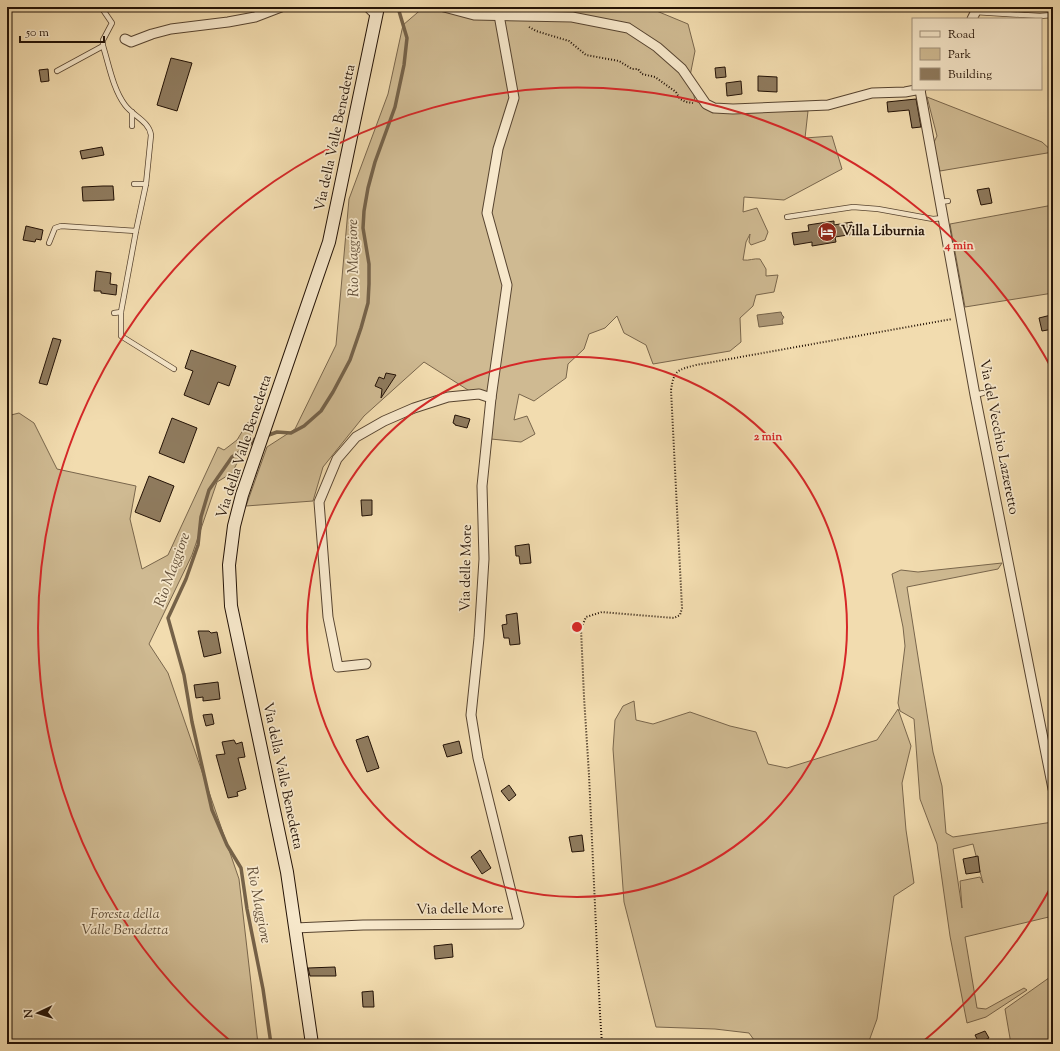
<svg xmlns="http://www.w3.org/2000/svg" width="1060" height="1051" viewBox="0 0 1060 1051" font-family="'Sorts Mill Goudy',serif">
	<rect width="100%" height="100%" fill="#f2dcaf"/>
	<filter id="stains"><feTurbulence type="fractalNoise" baseFrequency=".005" numOctaves="4"/><feColorMatrix values="0 0 0 0 .2 0 0 0 0 .09 0 0 0 0 .02 0 0 0 .5 -.17"/></filter>
	<radialGradient id="worn" r=".72"><stop offset=".6" stop-color="#630" stop-opacity="0"/><stop offset="1" stop-color="#630" stop-opacity=".3"/></radialGradient>
	<g fill="#cfba92" stroke="#79664c" fill-rule="evenodd">
		<path d="M424,7H647L688,24L695,51L690,76L695,101L716,110L808,111L805,138L832,136L842,169L784,200L744,197L743,212L757,208L768,232L765,240L751,245L749,242L750,234L746,242L743,260C749,261 754,258 760,259L766,269V276L778,275L774,292L756,295L753,306L740,318L741,342L730,351L653,364L646,345L624,333L617,316L605,328L589,334L584,349L568,364L566,378L534,401L519,394L514,420L527,416L535,434L521,442L491,439L490,404L424,362L364,416L323,467L313,501L246,506L267,447L295,429L336,345L349,199L388,94L403,25Z"/>
		<path d="M927,97L1042,142L1053,152L940,171L933,144L937,136Z"/>
		<path d="M1053,205V293L965,307L950,224Z"/>
		<path d="M19,413L34,423L57,469L136,486L130,519L142,569L168,555L218,447L224,450L237,440L248,422L255,427L232,473L217,482L192,555L149,644L168,673L239,879L258,1044H7V416Z"/>
		<path d="M1002,563L998,569L907,587L933,752L942,786L946,833L953,837L1053,822V916L965,937L977,1008L986,1009L1024,988L1027,990L986,1017L967,1023L950,936L937,844L920,799L914,719L900,711L898,703L905,646L903,627L892,574L901,570L918,572ZM973,844L983,883L980,877L960,881L962,908L953,849Z"/>
		<path d="M634,701L636,720L653,724L690,712L730,726L756,732L768,764L787,768L877,740L898,709L911,746L902,783L906,830L914,883L894,896L877,1019L869,1041L866,1044H757L749,1033L715,1029L656,1027L624,902L613,749L615,720L623,706Z"/>
		<path d="M1053,975V1044H1011L1005,1009Z"/>
	</g>
	<path fill="#ac9776" stroke="#756249" d="M781,312L782,315L784,317L782,320L783,324L759,327L757,315Z"/>
	<g fill="none" stroke-linecap="round" stroke-linejoin="round">
		<g stroke="#756249" stroke-width="3.5">
			<path d="M266,436L277,432L291,433L304,426L321,411L333,392L350,360L361,328L368,303L369,284V264L363,228L364,211L368,188L375,162L395,107L404,65L407,38L399,11L395,7"/>
			<path d="M258,438L255,439L247,447L232,457L209,490L201,517L198,545L186,579L168,618L184,675L192,722L212,810L227,845L241,868L247,909L263,989L271,1044"/>
		</g>
	</g>
	<g fill="#8f7b5e" stroke="#231206">
		<path d="M171,58L192,63L177,111L157,105Z"/>
		<path d="M725,67L726,77L716,78L715,68Z"/>
		<path d="M48,69L49,81L41,82L39,70Z"/>
		<path d="M758,76L777,77V92L758,91Z"/>
		<path d="M741,81L742,94L727,96L726,83Z"/>
		<path d="M916,99L921,127L912,128L909,110L888,112L887,102Z"/>
		<path d="M102,147L104,155L82,159L80,151Z"/>
		<path d="M103,186H113L114,200L83,201L82,187Z"/>
		<path d="M989,188L992,203L981,205L977,190Z"/>
		<path d="M834,221V225L852,222L854,234L835,237L836,242L812,246V242L794,245L792,233L809,231L808,225Z"/>
		<path d="M26,226L43,230L41,240L36,239L35,242L23,240Z"/>
		<path d="M96,271L111,273L110,284L117,285L116,295L101,293V291H94Z"/>
		<path d="M1051,315L1053,329L1042,331L1039,318Z"/>
		<path d="M53,338L61,340L47,385L39,383Z"/>
		<path d="M191,350L236,366L229,386L218,382L209,405L184,395L193,371L185,368Z"/>
		<path d="M386,373L396,375L381,398L382,389L375,386L379,377L384,379Z"/>
		<path d="M455,415L470,419L467,428L455,425V424L453,423Z"/>
		<path d="M172,418L197,428L184,463L159,453Z"/>
		<path d="M149,476L174,486L160,522L135,512Z"/>
		<path d="M361,500H372V515L362,516Z"/>
		<path d="M529,544L531,563L520,564L519,556H516L515,546Z"/>
		<path d="M517,613L520,644L510,645L509,638H504L502,625L507,624L506,615Z"/>
		<path d="M198,631H209L211,633L217,632L221,653L204,657Z"/>
		<path d="M218,682L220,699L203,701V697L196,698L194,685Z"/>
		<path d="M212,714L214,724L206,726L203,715Z"/>
		<path d="M368,736L379,768L367,772L356,740Z"/>
		<path d="M234,740L236,744L242,742L245,757L238,758L246,789L237,792L238,796L228,798L216,755L225,754L222,742Z"/>
		<path d="M459,741L462,753L447,757L443,745Z"/>
		<path d="M509,785L516,795L509,801L501,791Z"/>
		<path d="M582,835L584,851L572,852L569,837Z"/>
		<path d="M480,850L491,868L482,874L471,857Z"/>
		<path d="M978,856L980,872L966,874L963,859Z"/>
		<path d="M452,944L453,957L435,959L434,946Z"/>
		<path d="M335,967L336,976H310L308,968Z"/>
		<path d="M373,991L374,1007H363L362,992Z"/>
		<path d="M985,1031L989,1038L979,1043L975,1035Z"/>
	</g>
	<g fill="none" stroke-linecap="round" stroke-linejoin="round">
		<g stroke="#574430" stroke-width="6">
			<g id="service">
				<path d="M101,7L112,23L103,40V46C109,65 113,89 125,105C133,116 149,121 151,135L146,184H134"/>
				<path d="M975,12L1040,16L1053,15"/>
				<path d="M57,71L103,46"/>
				<path d="M132,112V126"/>
				<path d="M940,202L948,201"/>
				<path d="M787,217L853,207L878,209L933,219L943,218"/>
				<path d="M49,243L55,228L61,226L136,231L146,184"/>
				<path d="M121,312V336L174,369"/>
				<path d="M114,313L121,312L136,231"/>
				<path d="M975,395L983,393"/>
			</g>
		</g>
		<g stroke="#574430" stroke-width="11">
			<g id="minor">
				<path d="M368,7L376,15"/>
				<path d="M444,7L474,15L572,17L628,28L657,47L682,69L706,104L714,108L733,109L828,105L872,93L905,92L921,89"/>
				<path d="M972,19L978,7"/>
				<path d="M125,39L131,42L152,34L171,29L228,22L255,17L281,7"/>
				<path d="M920,90L975,395L1053,789"/>
				<path d="M491,398L507,285L487,213L498,149L514,98L499,15"/>
				<path d="M295,928L363,925L519,924L478,758L471,715L479,638L484,559L482,486L491,398L479,394L448,397L414,408L384,421L356,437L337,459L319,502L328,617L338,667L366,664"/>
			</g>
		</g>
		<g stroke="#231206" stroke-width="14">
			<path id="secondary" d="M312,1044L287,872L231,606L229,565L234,526L242,495L329,242L378,7"/>
		</g>
		<g stroke="#231206" stroke-width="2" stroke-dasharray="1 2" stroke-linecap="butt">
			<path d="M529,27L536,31L569,41L586,55L619,61L632,69H638L642,74L655,77L676,92L680,99L686,102L693,103"/>
			<path d="M602,1044L600,1014L589,775L584,697L581,629L586,617L602,612L674,618L680,615L682,608L671,390C674,370 677,370 696,365L952,319"/>
		</g>
		<use href="#service" stroke="#f7e8cb" stroke-width="4.5"/>
		<use href="#minor" stroke="#f7e8cb" stroke-width="9"/>
		<use href="#secondary" stroke="#f7e8cb" stroke-width="12"/>
	</g>
	<g fill="none" stroke="#d62828" stroke-width="2">
		<circle cx="577" cy="627" r="270"/>
		<path d="M1052 885A540 540 0 0 1 920 1044M234 1044A540 540 0 1 1 1052 369"/>
	</g>
	<defs>
		<g id="hotel-disc" transform="scale(1)"><circle r="9.5" fill="#8f2418" stroke="#f7e8cb"/><path d="M-6-4.5h1.5V1H6V5H4.5V3h-9V5H-6ZM-4 0a1.8 1.8 0 1 1 3.6 0ZM.5 0V-2.5h3Q6-2.5 6 0Z" fill="#fff"/></g>
	</defs>
	<g fill-rule="evenodd">
		<use href="#hotel-disc" x="827" y="232"/>
	</g>
	<g text-anchor="middle" dominant-baseline="central" stroke-width="3.5" stroke-linejoin="round" paint-order="stroke">
		<g font-size="14" fill="#231206" stroke="#f7e8cb">
			<text transform="translate(336 138) rotate(-78)">Via della Valle Benedetta</text>
			<text transform="translate(998 437) rotate(79)">Via del Vecchio Lazzeretto</text>
			<text transform="translate(245 447) rotate(-72)">Via della Valle Benedetta</text>
			<text transform="translate(467 568) rotate(-89)">Via delle More</text>
			<text transform="translate(282 776) rotate(78)">Via della Valle Benedetta</text>
			<text transform="translate(460 910) rotate(-1)">Via delle More</text>
		</g>
		<g font-size="14" font-weight="bold" fill="#231206" stroke="#f7e8cb" text-anchor="start">
			<text x="841" y="232">Villa Liburnia</text>
		</g>
		<g font-size="14" font-style="italic" fill="#5f4d37" stroke="#f7e8cb">
			<text x="125" y="915">Foresta della<tspan x="125" dy="16">Valle Benedetta</tspan></text>
		</g>
		<g font-size="15" font-style="italic" fill="#614e38" stroke="#f7e8cb">
			<text transform="translate(354 258) rotate(-91)">Rio Maggiore</text>
			<text transform="translate(173 570) rotate(-70)">Rio Maggiore</text>
			<text transform="translate(258 905) rotate(79)">Rio Maggiore</text>
		</g>
	</g>
	<circle cx="577" cy="627" r="6" fill="#d62828" stroke="#f7e8cb" stroke-width="2"/>
	<g font-size="12" text-anchor="middle" font-weight="bold" fill="#d62828" stroke="#f7e8cb" stroke-width="3.5" stroke-linejoin="round" paint-order="stroke">
		<text x="959" y="249">4 min</text>
		<text x="768" y="440">2 min</text>
	</g>
	<rect width="1060" height="1051" fill="none" stroke="#f2dcaf" stroke-width="24"/>
	<rect x="8" y="8" width="1044" height="1035" fill="none" stroke="#231206" stroke-width="2"/>
	<rect x="12" y="12" width="1036" height="1027" fill="none" stroke="#231206"/>
	<rect x="912" y="18" width="130" height="72" fill="#f7e8cb" stroke="#a2927c"/>
	<rect x="920" y="31" width="20" height="6" fill="#f7e8cb" stroke="#a2927c"/>
	<text x="948" y="38" font-size="12" fill="#231206">Road</text>
	<rect x="920" y="48" width="20" height="12" fill="#cfba92" stroke="#a2927c"/>
	<text x="948" y="58" font-size="12" fill="#231206">Park</text>
	<rect x="920" y="68" width="20" height="12" fill="#8f7b5e" stroke="#a2927c"/>
	<text x="948" y="78" font-size="12" fill="#231206">Building</text>
	<g transform="translate(38 1013) rotate(266)" stroke="#f7e8cb" stroke-width="3" paint-order="stroke">
	<path d="M0-3L7 15L0 10L-7 15Z" fill="#231206"/>
	<text y="-6" font-size="11" font-weight="bold" text-anchor="middle" fill="#231206">N</text>
	</g>
	<path d="M20 36v6h84v-6" fill="none" stroke="#231206" stroke-width="2"/>
	<text x="26" y="36" font-size="12" fill="#231206" stroke="#f7e8cb" stroke-width="3" paint-order="stroke">50 m</text>
	<rect width="100%" height="100%" filter="url(#stains)"/>
	<rect width="100%" height="100%" fill="url(#worn)"/>
</svg>
